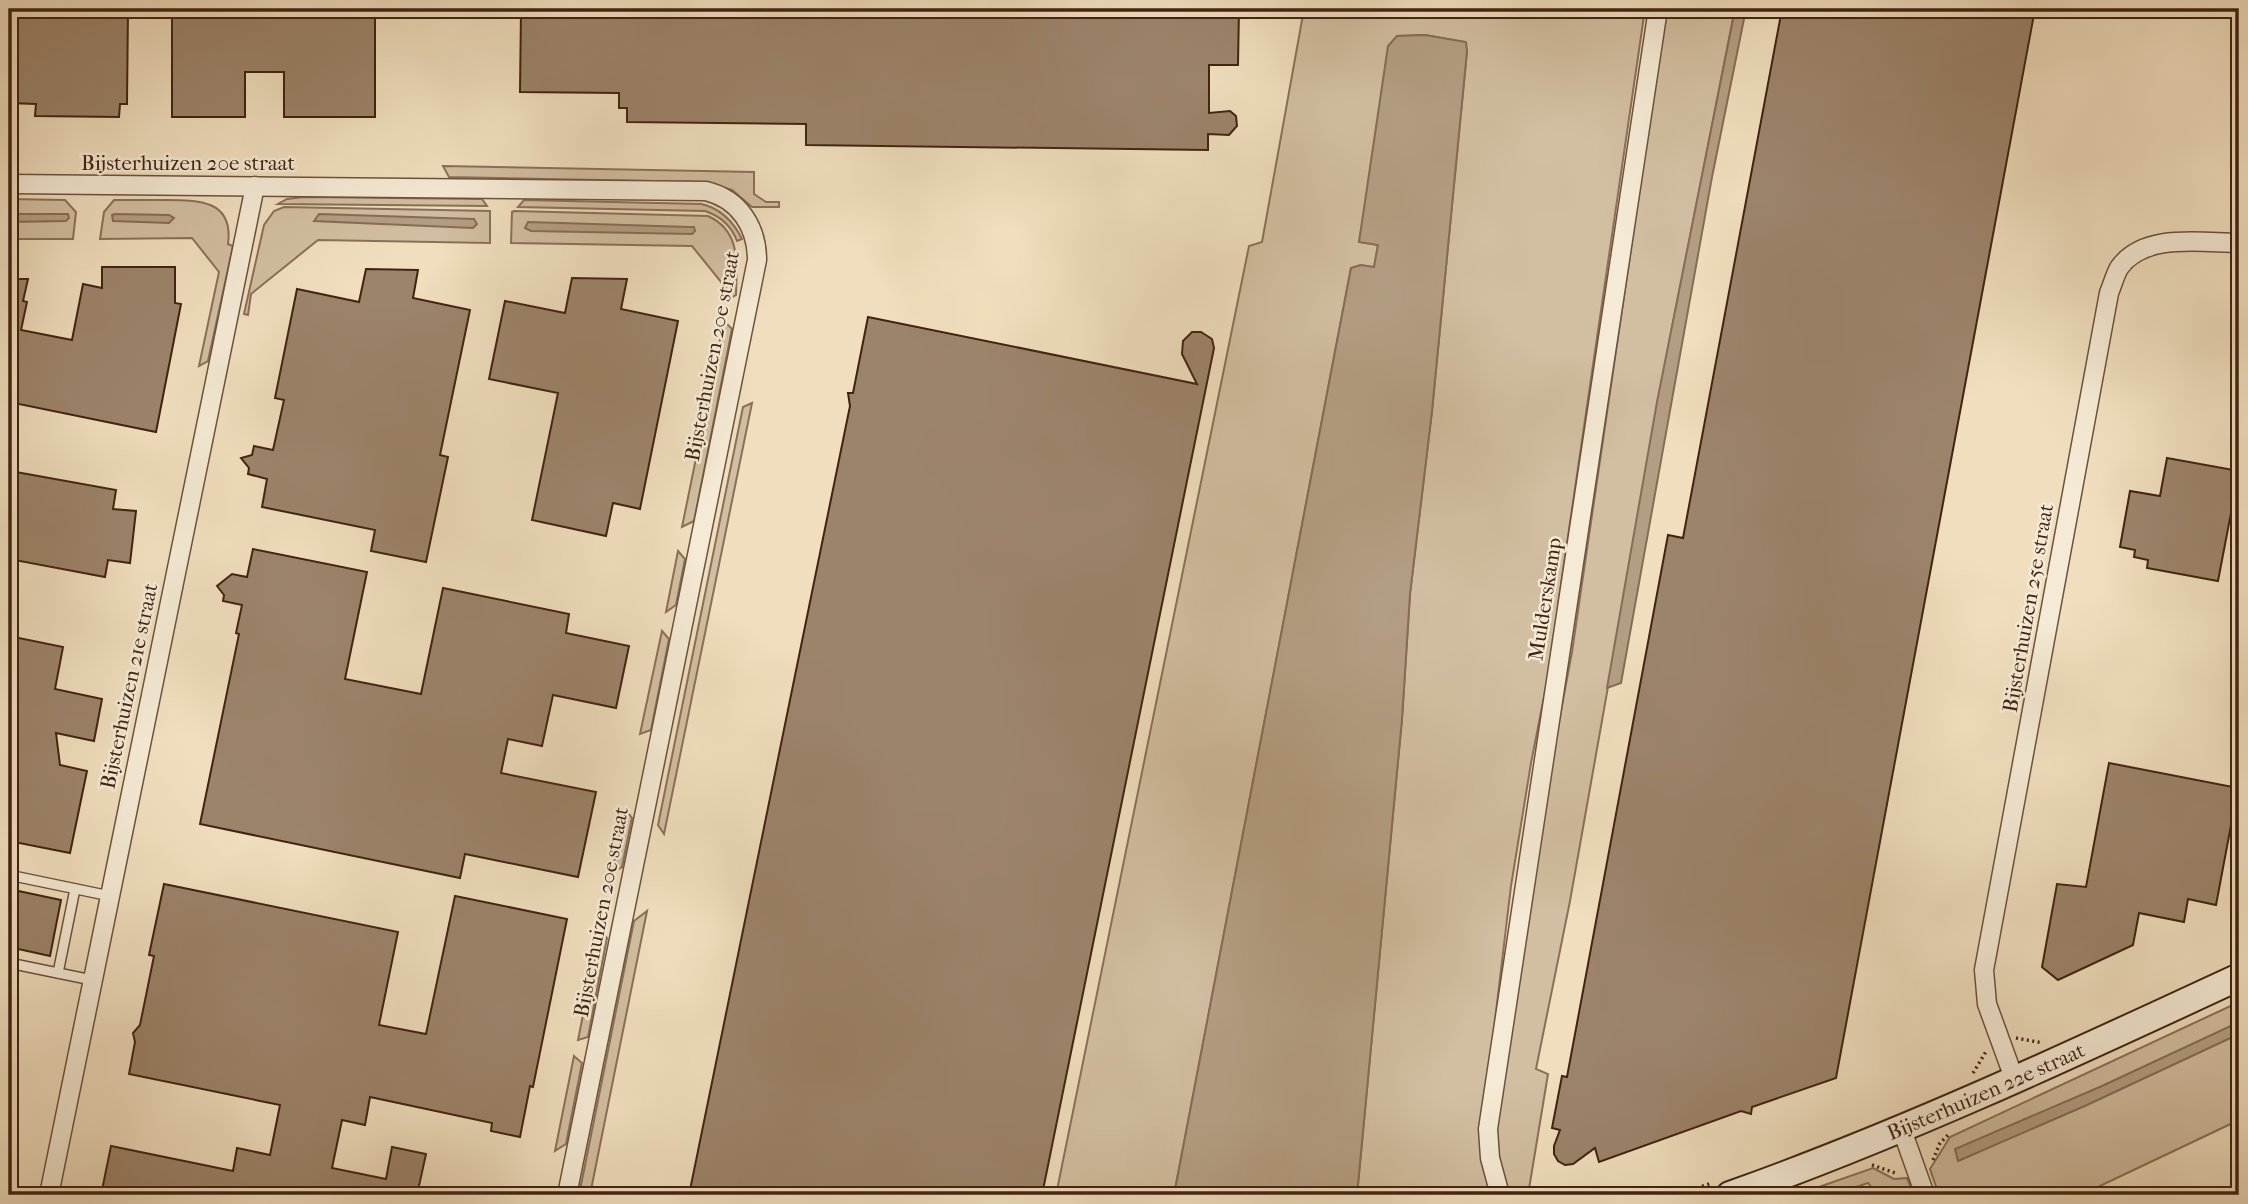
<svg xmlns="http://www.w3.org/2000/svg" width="2248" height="1204" viewBox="0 0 2248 1204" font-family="'IM FELL French Canon',serif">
	<rect width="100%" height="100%" fill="#f0debe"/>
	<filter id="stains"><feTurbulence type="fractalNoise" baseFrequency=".00286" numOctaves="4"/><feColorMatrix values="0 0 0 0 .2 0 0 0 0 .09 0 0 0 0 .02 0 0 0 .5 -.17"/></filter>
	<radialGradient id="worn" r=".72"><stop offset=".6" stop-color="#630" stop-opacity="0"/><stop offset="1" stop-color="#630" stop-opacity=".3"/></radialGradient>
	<g fill="#d2bea1" stroke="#8a7059" stroke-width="2">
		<path d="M1304,9H1645L1558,605L1554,646L1531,763L1511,886L1482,1130L1495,1195H1357L1402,719L1410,594L1432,411L1467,51L1465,42L1425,35L1397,36L1359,242L1378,245L1374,268L1361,265L1351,268L1174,1195H1056L1249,246L1262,242Z"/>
		<path d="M1666,9H1735L1669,343L1570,901L1536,1069L1548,1074L1528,1195H1506L1493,1146L1543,807L1572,652Z"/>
		<path d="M443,166L754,172V194L766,202H779V207H752L732,190L704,182L449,177Z"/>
		<path d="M304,197L482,199L487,206L278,204L287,199Z"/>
		<path d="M9,199L65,200L76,212L73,239H9Z"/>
		<path d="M114,200C131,200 147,200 164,200C197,200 234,199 228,244L233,246L208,361L199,366L219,272L192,238L100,239L104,212Z"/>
		<path d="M524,200L701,204C720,208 733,221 742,239L737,241C731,225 720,216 705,211L518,207Z"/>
		<path d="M284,207L490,211V243L318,240L251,294L248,315L244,314L264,225L274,211Z"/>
		<path d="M514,211L708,216C741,231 737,263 736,295L729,299L730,293L692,246L511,243L512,212Z"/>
		<path d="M724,321L732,329L694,521L682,527Z"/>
		<path d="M752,403L664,834L658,825L743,407Z"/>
		<path d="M678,551L685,559L676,605L666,612Z"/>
		<path d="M662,631L669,639L651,730L640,734Z"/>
		<path d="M625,809L632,818L622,867L612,873Z"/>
		<path d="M647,911L590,1195H579L634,921Z"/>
		<path d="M600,930L607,938L588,1037L578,1040Z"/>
		<path d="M2239,1002V1120L2081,1195H1939L1930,1169L1950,1137Z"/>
		<path d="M574,1056L582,1063L566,1144L555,1151Z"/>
		<path d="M1873,1168L1894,1179L1907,1178L1914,1195H1874L1875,1192L1868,1183L1833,1195H1796Z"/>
	</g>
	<g fill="#b49e83" stroke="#866d55" stroke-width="2">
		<path d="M1735,9H1746L1712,177L1621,683L1607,688L1657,402Z"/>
		<path d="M1425,35L1466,42L1467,51L1432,411L1410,594L1402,719L1357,1195H1174L1351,268L1361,265L1374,267L1378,245L1359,242L1388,46L1397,36Z"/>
		<path d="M9,214H68L69,218L66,221L9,222Z"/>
		<path d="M115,214L169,215L174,218L169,223L113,221L112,215Z"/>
		<path d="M319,214L474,219L477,224L473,228L314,221Z"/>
		<path d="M528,222L690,227H694L695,231L692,234L531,231L525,228Z"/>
		<path d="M2239,1022V1034L2087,1105L1958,1161L1955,1149L2102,1086Z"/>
	</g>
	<g fill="#9c846b" stroke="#412311" stroke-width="2">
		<path d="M9,9H128L127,104H120L119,117L35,116L36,104L9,103Z"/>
		<path d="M172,9H375V117H284V72H245V117H172Z"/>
		<path d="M521,9H1239L1238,65H1209V113L1230,111L1236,116L1237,126L1229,135L1208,134V150L806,145V124L627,122V108H619V93L520,92Z"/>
		<path d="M1782,9H2035L1836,1078L1752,1107L1751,1114L1741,1111L1599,1162L1595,1148L1573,1164L1565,1165L1558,1161L1554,1154V1146L1560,1130L1552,1128L1562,1076L1567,1077L1668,535L1683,538Z"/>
		<path d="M102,267H175V303L181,304L156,432L9,402V279H28L23,301L27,302L21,330L72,340L83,284L102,288Z"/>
		<path d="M366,269L418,270L413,298L470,310L440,455L448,457L426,562L371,551L375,530L262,507L267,479L248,474L249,468L241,458L252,455L254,446L273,450L284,400L275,398L297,289L359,302Z"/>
		<path d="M572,278L627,279L621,309L678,321L640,509L613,503L606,536L532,520L558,393L489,379L505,301L565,313Z"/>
		<path d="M868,317L1197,384L1182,354L1183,341L1192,332H1201L1212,339L1214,348L1042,1195H689L850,406L848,393H853Z"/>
		<path d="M2167,458L2239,471L2218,581L2147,568L2148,560L2134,557L2135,550L2120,547L2130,491L2160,496Z"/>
		<path d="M16,472L116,490L113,509L136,511L130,563L108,560L105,577L9,559V509Z"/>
		<path d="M253,549L367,572L345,679L421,694L443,588L569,614L566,633L629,646L616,708L553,695L542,746L508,739L501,773L596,792L578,877L465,854L460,878L200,824L239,634L236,633L242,605L223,601L224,595L217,586L232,574L247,577Z"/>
		<path d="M9,636L63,647L55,689L102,699L94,741L56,733L60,765L87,771L70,853L9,841Z"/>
		<path d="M2109,763L2238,788L2216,905L2188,899L2184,922L2139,913L2133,945L2058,980L2042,967L2057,884L2086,887Z"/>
		<path d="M164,884L398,932L379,1025L426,1034L455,896L567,919L533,1087L530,1086L520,1137L491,1131L492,1123L370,1097L365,1125L342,1120L332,1168L386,1179L392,1147L426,1154L417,1195H101L111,1146L233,1171L237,1148L270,1155L280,1105L129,1074L135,1042L133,1033L140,1025L154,956L149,955Z"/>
		<path d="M9,889L61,900L50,956L9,947Z"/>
	</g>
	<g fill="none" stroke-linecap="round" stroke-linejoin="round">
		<g stroke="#6d523c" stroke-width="12">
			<g id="service">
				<path d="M9,875L110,896"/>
				<path d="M9,963L92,980"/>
				<path d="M58,973L75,889"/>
			</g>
		</g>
		<g stroke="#6d523c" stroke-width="21">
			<g id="minor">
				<path d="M9,184L706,191C739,199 757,227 757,260L567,1195"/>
				<path d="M2015,1081L1987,1004L1984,970L2109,293C2112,286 2115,275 2119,268C2144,232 2202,243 2239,243"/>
				<path d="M1902,1130L1925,1195"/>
				<path d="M49,1195L255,186"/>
				<path d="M1500,1195L1490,1158L1488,1129L1658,9"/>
			</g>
		</g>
		<g stroke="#412311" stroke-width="30">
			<g id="secondary">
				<path id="s1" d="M1730,1195C1904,1133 2071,1055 2239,977"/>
			</g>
		</g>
		<g stroke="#412311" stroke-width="3.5" stroke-dasharray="2 3.5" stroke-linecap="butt">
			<path d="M2016,1038L2043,1043"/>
			<path d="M1973,1073L1987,1050"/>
			<path d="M1933,1160L1940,1143L1949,1134"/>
			<path d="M1872,1165L1898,1174"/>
			<path d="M1676,1195L1712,1183"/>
		</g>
		<use href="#service" stroke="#f5ead5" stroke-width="9"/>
		<use href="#minor" stroke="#f5ead5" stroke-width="18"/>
		<use href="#secondary" stroke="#f5ead5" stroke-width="26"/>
	</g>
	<g text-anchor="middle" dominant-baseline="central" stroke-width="5" stroke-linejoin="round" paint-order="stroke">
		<g font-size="21" fill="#412311" stroke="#f5ead5">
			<text x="188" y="163">Bijsterhuizen 20e straat</text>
			<text transform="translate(712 356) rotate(-79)">Bijsterhuizen 20e straat</text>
			<text transform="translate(1545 599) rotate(-81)">Mulderskamp</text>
			<text transform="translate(2028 608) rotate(-80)">Bijsterhuizen 25e straat</text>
			<text transform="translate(129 686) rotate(-78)">Bijsterhuizen 21e straat</text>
			<text transform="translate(601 912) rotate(-79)">Bijsterhuizen 20e straat</text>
			<text stroke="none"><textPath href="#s1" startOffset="276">Bijsterhuizen 22e straat</textPath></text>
		</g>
	</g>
	<rect width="2248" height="1204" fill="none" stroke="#f0debe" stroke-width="35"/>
	<rect x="10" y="10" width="2227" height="1183" fill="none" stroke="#412311" stroke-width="3.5"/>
	<rect x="18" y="18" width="2213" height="1169" fill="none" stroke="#412311" stroke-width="2"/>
	<rect width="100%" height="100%" filter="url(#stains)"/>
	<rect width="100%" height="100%" fill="url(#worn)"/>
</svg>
